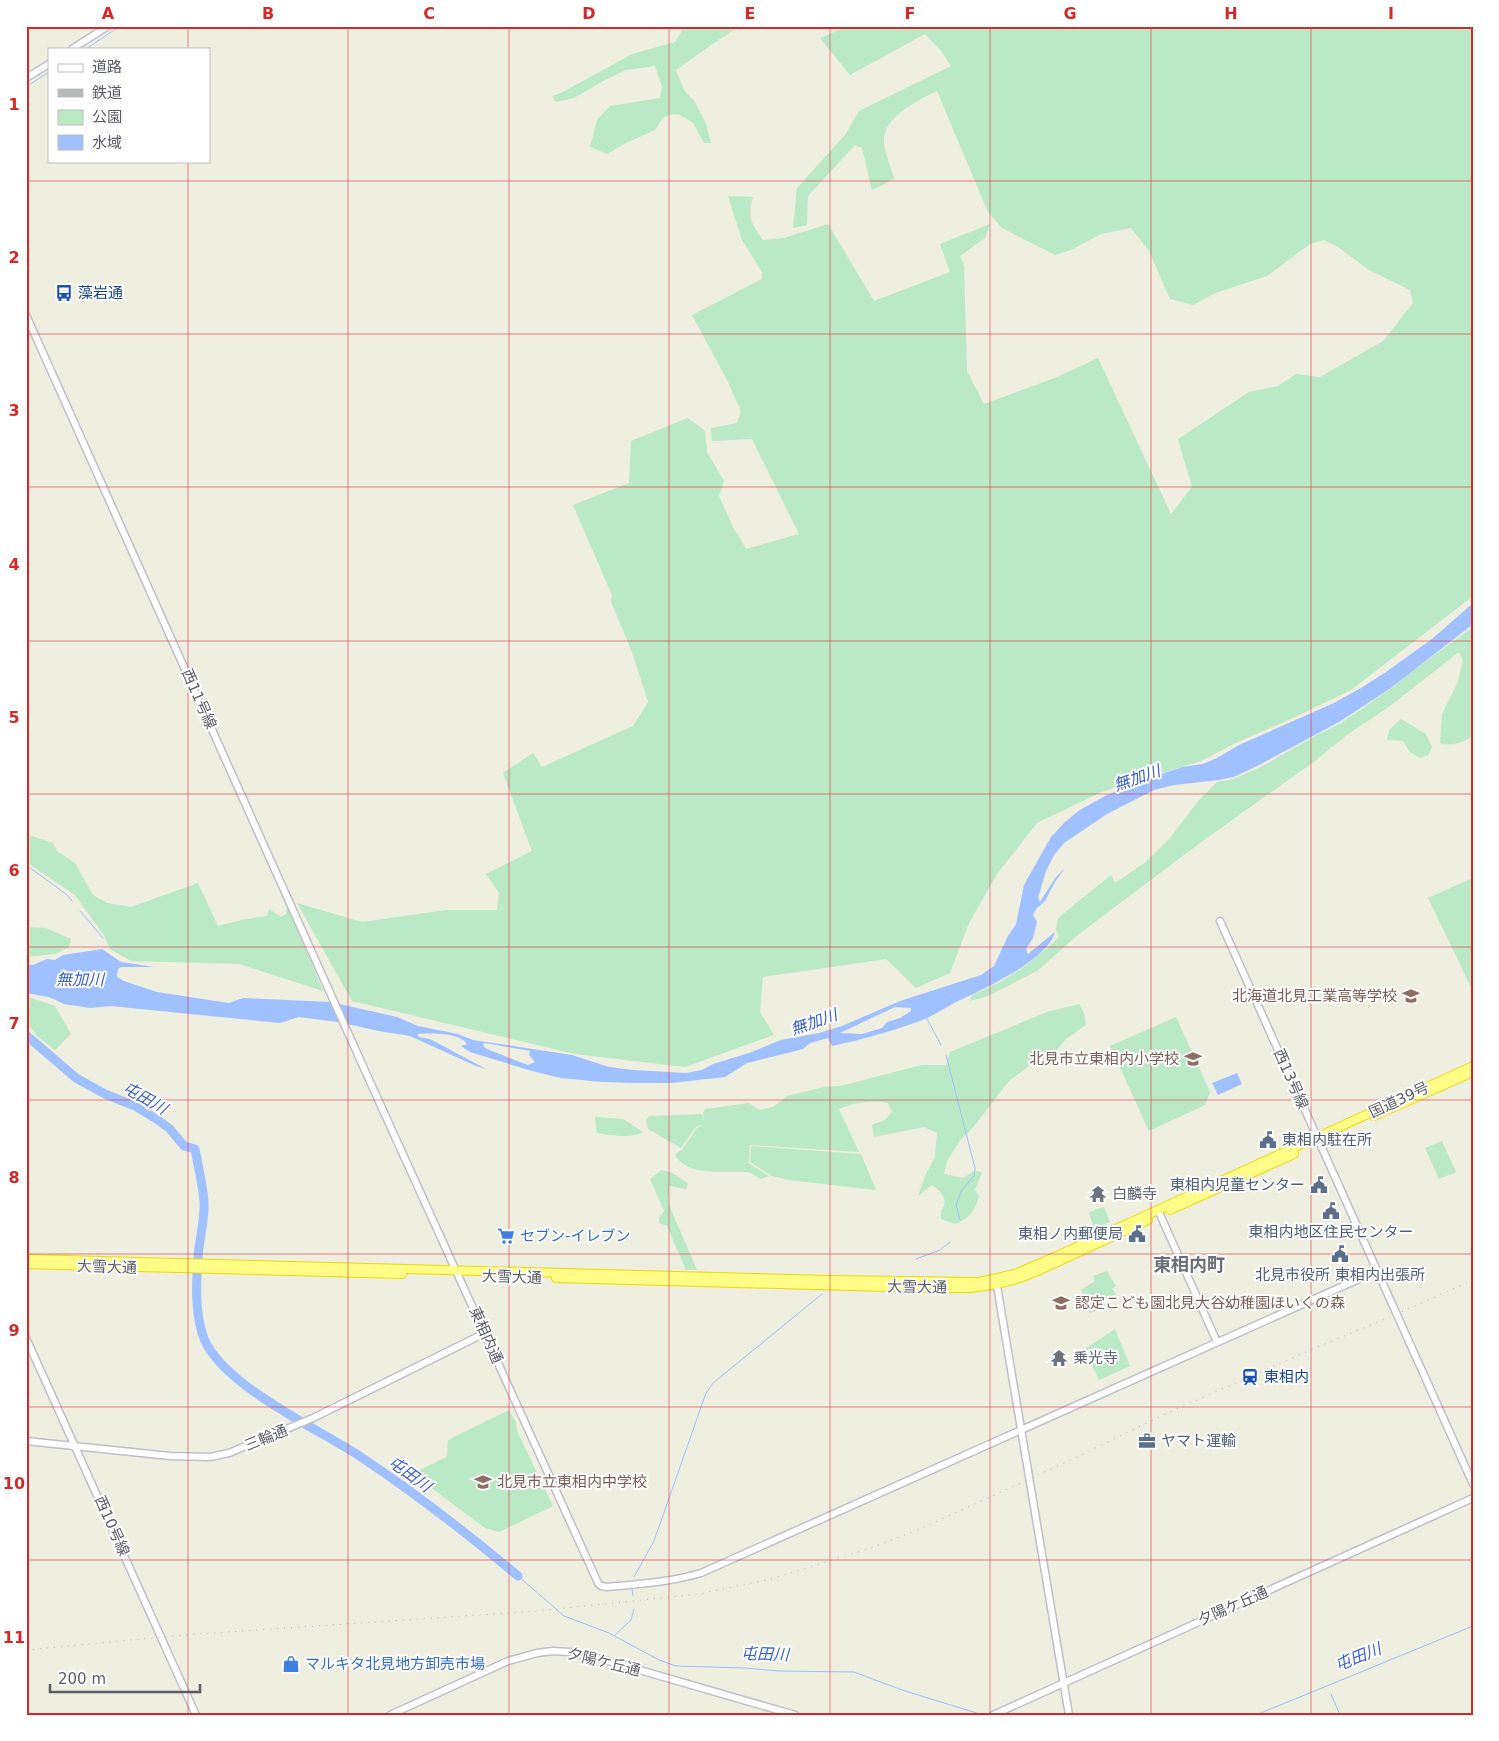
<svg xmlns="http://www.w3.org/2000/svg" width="1499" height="1741" viewBox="0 0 1499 1741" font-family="'DejaVu Sans','Noto Sans JP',sans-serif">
	<rect width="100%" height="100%" fill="#eeeee1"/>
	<g fill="#bbe8c5">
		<path d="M682,26H705L708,28L710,26H740L717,41L676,70L684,90L695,102L706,124L711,143H704L693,123L680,115L672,114L663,118L655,130L626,143L607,154L590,147L597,120L610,106L660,98L662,87L655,66L626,70L603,81L574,98L556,102L552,96L563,92L632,54L675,42L683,29Z"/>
		<path d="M848,26H1473V596L1351,690L1297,716L1238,742L1201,761L1101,792L1037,823L997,874L969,923L950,973L916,988L886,959L763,977L760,1012L774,1035L685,1067L575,1054L352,1001L297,903L362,922L446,910H497L499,893L486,874L532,851L503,773L533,753L542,767L633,726L648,702L632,652L611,602L612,595L573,505L629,483L631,441L688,418L705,431L707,452L724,481L719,496L733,527L746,549L799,534L752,439L712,441L711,428L737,423L741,411L726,378L692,315L762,279V272L742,240L728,196L753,197C747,217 751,223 763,240L784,238L828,224L874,301L950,272L940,244L990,224L985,238L960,256L964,266L967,371L984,404L1057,377L1098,358L1171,514L1192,487L1178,439L1249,392L1278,386L1296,374L1320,377L1383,341L1413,303L1410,290L1369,270L1338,247L1324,240L1310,244L1267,276L1215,293L1193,305L1170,299L1149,251L1131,228L1101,234L1071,250L1055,255L1002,228L988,212L937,91C918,100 884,117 884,140C884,152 891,167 894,179L872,190L862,148L855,145L808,196L807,225L793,228L797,188L845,135L859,111L951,66L941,51L925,34L850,75L820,38Z"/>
		<path d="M1473,627V736C1464,742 1450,747 1440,743L1442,714L1457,684L1463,661L1459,652L1386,709L1348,734L1315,761L1204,840L1079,934L1037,971L988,996L970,1001L972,995C1006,982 1033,962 1059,937L1056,929L1058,918L1111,875L1115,883L1146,862L1170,838L1199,800L1217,782L1233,779L1261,767L1317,735L1341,723L1389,690L1408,674Z"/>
		<path d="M1401,719L1426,734L1432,747L1428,755L1420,758L1410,752L1403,741L1387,740L1389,730Z"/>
		<path d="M26,834L53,843L57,851L75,863L93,895L107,903L131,907L198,883L218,926L241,920L267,916L269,909L281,917L286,914L287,905L323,991L239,964L131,961L110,949L104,935L75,895L26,862Z"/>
		<path d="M1473,878V991L1428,898Z"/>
		<path d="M26,927L46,928L71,939L69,947L55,954L26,957Z"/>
		<path d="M26,996L55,1006L71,1034L55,1050L38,1037L26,1022Z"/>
		<path d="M1079,1004L1084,1013L1086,1025L1066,1039L1055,1052L1029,1066L1009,1081L971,1130L961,1139L947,1161L944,1174L964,1178L972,1172L978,1171L982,1173L975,1189L979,1197C973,1213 971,1217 955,1224L941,1219V1211C950,1200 941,1192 932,1185L918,1196L925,1176L935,1157L937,1133L924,1127L874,1137L872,1125L885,1120L892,1112L888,1103C873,1100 854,1102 839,1109L859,1152L750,1145L749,1163L769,1176L761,1179C757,1177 752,1173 747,1172C725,1170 689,1178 675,1155L682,1149L697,1128L704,1125L696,1127L681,1148L648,1129L646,1121L649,1116L702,1114L704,1122L703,1113L705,1109L749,1103L759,1110L773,1107L787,1096L824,1087L840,1086L922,1065H946L950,1052L1047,1012Z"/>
		<path d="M1176,1017L1210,1092L1205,1105L1149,1131L1110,1046Z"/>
		<path d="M595,1117L623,1119L643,1132C633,1139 609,1135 597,1133Z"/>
		<path d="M1442,1141L1456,1172L1439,1179L1425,1148Z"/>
		<path d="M751,1146L861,1154L876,1190L788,1180L772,1176L750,1162Z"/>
		<path d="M662,1170C672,1172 681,1177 688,1184L686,1189L669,1186V1195L668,1197L669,1205L697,1270H686L667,1226L659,1223V1218L664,1211L650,1179Z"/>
		<path d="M1104,1207L1110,1222L1094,1228L1089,1213L1099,1208Z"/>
		<path d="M1107,1271L1116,1286L1112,1289L1116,1294L1104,1300L1106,1307L1090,1313L1081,1290L1095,1281L1093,1276Z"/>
		<path d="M1115,1329L1130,1366L1099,1380L1085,1349Z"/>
		<path d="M509,1410L516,1422L518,1433L553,1506L499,1532L485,1528L426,1484L419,1470L447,1457L448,1440Z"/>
	</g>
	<g fill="#a0c0ff" fill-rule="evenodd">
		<path d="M1473,603L1472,625L1388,690L1339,722L1259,765L1234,777L1218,780L1174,785L1154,790L1107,814L1064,843L1054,855L1046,871L1038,898L1040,902L1056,877L1065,868L1055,882L1045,901L1036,909L1033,915L1037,922L1033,938L1026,949L1028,954L1055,932C1048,961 979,991 954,1003C941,1010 930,1018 917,1022C889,1032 860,1040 832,1046L828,1038L810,1043L803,1049L747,1063L725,1077L671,1083H639L602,1082L561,1078L532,1071L470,1052L461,1046L467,1044C460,1032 429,1033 417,1034L419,1037L430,1039L486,1069L476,1066L410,1036L379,1031L338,1022L299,1017L280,1023L111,1006L90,1008L64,1004L49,997L26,993V964L33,965L47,959L55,960L63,955L102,949L121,962L154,967H121L118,969L117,977L124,981L157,992L229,1003L243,998L330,1002L344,1005L397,1017L418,1026L458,1034L473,1040L572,1055L609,1067L633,1070L686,1073L702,1070L713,1064L749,1053L781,1040L819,1033L842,1026L900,1001L981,975L994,966L1008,936L1016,924L1024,885L1051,837L1065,822L1080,810L1105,796L1126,787L1155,776L1183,767L1203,764L1217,758L1239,745L1334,703L1361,688L1386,672L1432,639ZM895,1007L911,1008V1011L900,1018L887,1022L882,1028L862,1034L840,1033ZM485,1043L530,1051L529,1055L535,1062L528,1065L487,1049L484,1047L483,1044Z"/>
		<path d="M1237,1073L1242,1084L1218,1095L1212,1083Z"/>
	</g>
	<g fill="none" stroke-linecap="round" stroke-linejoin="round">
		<g stroke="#a0c0ff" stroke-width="1">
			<path d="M86,49L120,26"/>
			<path d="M26,87L49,72"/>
			<path d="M26,865L66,894L72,901"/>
			<path d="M80,911L103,938"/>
			<path d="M926,1017L941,1045"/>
			<path d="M946,1055L975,1168L974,1176L962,1190L956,1204L960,1220"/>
			<path d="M916,1259L940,1250L950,1242"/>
			<path d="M518,1576L564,1616L609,1633L659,1660L676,1666L744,1668L779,1671L854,1672L902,1690L983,1715"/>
			<path d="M634,1577L654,1541L706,1393L713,1383L822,1294"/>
			<path d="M632,1588L633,1596"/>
			<path d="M615,1635L631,1620L634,1609"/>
			<path d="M1331,1694L1340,1715"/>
			<path d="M1256,1715L1473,1626"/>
		</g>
		<path stroke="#a0c0ff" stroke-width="9" d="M26,1035L76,1078L105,1094L135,1106L158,1120L170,1129L184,1146L195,1149C198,1166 203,1185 204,1202C205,1221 199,1239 198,1258C196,1284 195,1308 202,1333C216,1383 319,1429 361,1457C415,1493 468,1534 518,1576"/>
		<g stroke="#bebfc8" stroke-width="9">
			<g id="secondary">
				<path d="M72,49L108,26"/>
				<path d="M26,78L49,64"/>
				<path d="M26,315L371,1084L598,1583L601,1586L607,1587C639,1584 671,1582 701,1573L1377,1271"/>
				<path d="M1220,921L1473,1484"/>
				<path d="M1158,1210L1217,1342"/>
				<path d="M996,1280L1069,1715"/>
				<path d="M26,1338L196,1715"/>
				<path d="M26,1441L170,1456L210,1457L229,1453L313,1418L485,1333"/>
				<path d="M390,1715L508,1661L537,1653L553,1651L570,1652L605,1660L795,1715"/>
				<path d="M993,1715L1473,1498"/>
			</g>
		</g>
		<g stroke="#efda00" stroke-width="10">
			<g id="highway">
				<path d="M1374,1116L1473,1072"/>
				<path d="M1170,1210L1294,1154"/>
				<path d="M26,1259L828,1280L979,1282L1015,1274L1059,1255L1473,1066"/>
				<path d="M26,1264L402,1274"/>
				<path d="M556,1278L923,1288H971L997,1284L1017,1279L1040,1270L1148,1220"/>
			</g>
		</g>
		<use href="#secondary" stroke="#fff" stroke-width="6"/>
		<use href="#highway" stroke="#fffc87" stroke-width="8"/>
		<path stroke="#b7b8b8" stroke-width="1" stroke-dasharray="1 6" stroke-linecap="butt" d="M26,1650L184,1635L537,1611L699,1594L771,1579L871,1548L920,1529L1073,1459L1161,1416L1308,1351L1397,1314L1473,1280"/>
	</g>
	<path fill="none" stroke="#d62828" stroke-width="1" stroke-opacity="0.55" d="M188,26V49M348,26V1715M509,26V1715M669,26V1715M830,26V1715M990,26V1715M1151,26V1715M1311,26V1715M188,161V1715M26,181H1473M26,334H1473M26,487H1473M26,641H1473M26,794H1473M26,947H1473M26,1100H1473M26,1254H1473M26,1407H1473M26,1560H1473"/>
	<defs>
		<g id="bus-bare" transform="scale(1.35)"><path d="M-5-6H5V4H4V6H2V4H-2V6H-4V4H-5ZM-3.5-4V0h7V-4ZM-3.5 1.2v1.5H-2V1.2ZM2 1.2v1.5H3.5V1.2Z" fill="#1a4fb4" stroke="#fff" stroke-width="2.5" paint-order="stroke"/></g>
		<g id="school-bare" transform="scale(1.35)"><path d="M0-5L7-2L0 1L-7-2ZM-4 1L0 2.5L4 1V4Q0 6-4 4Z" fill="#8d6e63" stroke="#fff" stroke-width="2.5" paint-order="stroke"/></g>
		<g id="civic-bare" transform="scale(1.35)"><path d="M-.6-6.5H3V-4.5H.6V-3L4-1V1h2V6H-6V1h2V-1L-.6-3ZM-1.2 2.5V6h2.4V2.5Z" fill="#5c6f8a" stroke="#fff" stroke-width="2.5" paint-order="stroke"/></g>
		<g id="temple-bare" transform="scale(1.35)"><path d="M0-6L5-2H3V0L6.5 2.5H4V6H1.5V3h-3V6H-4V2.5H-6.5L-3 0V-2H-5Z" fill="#6b7280" stroke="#fff" stroke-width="2.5" paint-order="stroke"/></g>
		<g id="supermarket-bare" transform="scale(1.35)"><path d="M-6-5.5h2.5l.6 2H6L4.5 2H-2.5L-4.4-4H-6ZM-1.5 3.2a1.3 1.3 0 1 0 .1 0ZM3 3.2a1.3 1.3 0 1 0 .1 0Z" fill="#3f7fe0" stroke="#fff" stroke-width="2.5" paint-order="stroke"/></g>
		<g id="station-bare" transform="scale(1.35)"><path d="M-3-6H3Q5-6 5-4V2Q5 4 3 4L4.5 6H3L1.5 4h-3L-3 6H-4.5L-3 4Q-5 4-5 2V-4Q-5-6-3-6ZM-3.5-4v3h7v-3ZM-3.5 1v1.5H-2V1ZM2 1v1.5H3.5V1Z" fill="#1a4fb4" stroke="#fff" stroke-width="2.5" paint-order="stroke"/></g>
		<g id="office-bare" transform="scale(1.35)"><path d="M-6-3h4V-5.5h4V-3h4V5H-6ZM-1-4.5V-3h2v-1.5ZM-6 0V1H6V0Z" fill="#5c6f8a" stroke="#fff" stroke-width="2.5" paint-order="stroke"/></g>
		<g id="shop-bare" transform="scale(1.35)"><path d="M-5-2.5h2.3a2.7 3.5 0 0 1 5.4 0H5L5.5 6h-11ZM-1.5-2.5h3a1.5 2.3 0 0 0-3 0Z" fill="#3f7fe0" stroke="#fff" stroke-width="2.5" paint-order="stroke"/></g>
	</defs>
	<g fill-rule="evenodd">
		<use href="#bus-bare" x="64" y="293"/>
		<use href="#school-bare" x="1411" y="996"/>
		<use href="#school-bare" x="1193" y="1059"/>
		<use href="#civic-bare" x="1268" y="1140"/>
		<use href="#civic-bare" x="1319" y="1185"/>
		<use href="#temple-bare" x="1098" y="1194"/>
		<use href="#civic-bare" x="1331" y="1211"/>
		<use href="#civic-bare" x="1137" y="1234"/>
		<use href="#supermarket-bare" x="506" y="1236"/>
		<use href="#civic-bare" x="1340" y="1254"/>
		<use href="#school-bare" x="1061" y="1303"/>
		<use href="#temple-bare" x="1059" y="1358"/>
		<use href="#station-bare" x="1250" y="1377"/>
		<use href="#office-bare" x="1147" y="1441"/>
		<use href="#school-bare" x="483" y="1482"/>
		<use href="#shop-bare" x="291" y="1664"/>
	</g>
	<g text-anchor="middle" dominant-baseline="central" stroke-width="4" stroke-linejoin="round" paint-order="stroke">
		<g font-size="15" fill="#164399" stroke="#fff" text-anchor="start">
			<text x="78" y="293">藻岩通</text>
			<text x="1264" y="1377">東相内</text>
		</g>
		<g font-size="15" fill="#5a5c63" stroke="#fff">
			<text transform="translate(199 699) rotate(66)">西11号線</text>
			<text transform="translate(1291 1079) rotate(66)">西13号線</text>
			<text transform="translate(1399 1100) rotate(-25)">国道39号</text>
			<text transform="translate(107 1267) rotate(2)">大雪大通</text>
			<text transform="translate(512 1277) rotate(2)">大雪大通</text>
			<text transform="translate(917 1287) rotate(1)">大雪大通</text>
			<text transform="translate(486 1335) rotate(66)">東相内通</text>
			<text transform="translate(266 1438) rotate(-22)">三輪通</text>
			<text transform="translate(112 1526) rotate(66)">西10号線</text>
			<text transform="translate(1233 1606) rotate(-24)">夕陽ケ丘通</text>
			<text transform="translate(604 1662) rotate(14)">夕陽ケ丘通</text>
		</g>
		<g font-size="15" fill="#785e54" stroke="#fff" text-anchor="end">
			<text x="1397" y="996">北海道北見工業高等学校</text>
			<text x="1179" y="1059">北見市立東相内小学校</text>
			<text x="1075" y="1303" text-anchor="start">認定こども園北見大谷幼稚園ほいくの森</text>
			<text x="497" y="1482" text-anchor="start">北見市立東相内中学校</text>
		</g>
		<g font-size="15" fill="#4e5e75" stroke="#fff" text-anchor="start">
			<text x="1282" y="1140">東相内駐在所</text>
			<text x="1305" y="1185" text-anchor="end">東相内児童センター</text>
			<text x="1331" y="1232" text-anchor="middle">東相内地区住民センター</text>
			<text x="1123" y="1234" text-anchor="end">東相ノ内郵便局</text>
			<text x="1340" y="1275" text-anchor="middle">北見市役所 東相内出張所</text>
			<text x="1161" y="1441">ヤマト運輸</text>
		</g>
		<g font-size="15" fill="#5b616d" stroke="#fff" text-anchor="start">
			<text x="1112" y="1194">白麟寺</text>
			<text x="1073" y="1358">乗光寺</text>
		</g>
		<g font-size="15" fill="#366cbe" stroke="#fff" text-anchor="start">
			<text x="520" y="1236">セブン-イレブン</text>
			<text x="305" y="1664">マルキタ北見地方卸売市場</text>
		</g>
		<g font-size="16" font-style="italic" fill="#385fcd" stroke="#fff">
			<text transform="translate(1137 778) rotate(-19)">無加川</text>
			<text x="80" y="979">無加川</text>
			<text transform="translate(814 1022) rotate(-19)">無加川</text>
			<text transform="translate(145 1098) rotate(30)">屯田川</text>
			<text transform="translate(410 1474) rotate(36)">屯田川</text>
			<text transform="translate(765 1654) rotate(2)">屯田川</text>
			<text transform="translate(1358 1657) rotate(-22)">屯田川</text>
		</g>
		<g font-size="18" font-weight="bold" fill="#6a6e76" stroke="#fff">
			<text x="1189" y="1264">東相内町</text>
		</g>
	</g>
	<rect width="1499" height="1741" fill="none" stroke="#ffffff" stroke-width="55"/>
	<rect x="48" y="48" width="162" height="115" fill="#ffffff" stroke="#bdbec1"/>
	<rect x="58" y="64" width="25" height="8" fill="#ffffff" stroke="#bdbec1"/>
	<text x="92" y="72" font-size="15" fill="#5a5c63">道路</text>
	<rect x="58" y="89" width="25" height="8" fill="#b7b8b8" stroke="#bdbec1"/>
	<text x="92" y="98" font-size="15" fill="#5a5c63">鉄道</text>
	<rect x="58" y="110" width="25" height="15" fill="#bbe8c5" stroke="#bdbec1"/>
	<text x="92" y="122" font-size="15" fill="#5a5c63">公園</text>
	<rect x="58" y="135" width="25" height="15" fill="#a0c0ff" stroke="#bdbec1"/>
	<text x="92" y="148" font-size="15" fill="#5a5c63">水域</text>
	<path d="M50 1684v8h150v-8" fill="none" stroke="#5a5c63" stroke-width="2.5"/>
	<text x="58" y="1684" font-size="15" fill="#5a5c63" stroke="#ffffff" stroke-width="4" paint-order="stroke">200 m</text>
	<rect x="28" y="28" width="1444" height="1686" fill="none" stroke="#d62828" stroke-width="2"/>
	<g font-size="16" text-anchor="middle" font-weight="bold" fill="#d62828">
		<text x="108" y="19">A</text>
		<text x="268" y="19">B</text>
		<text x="429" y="19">C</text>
		<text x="589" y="19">D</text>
		<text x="750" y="19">E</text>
		<text x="910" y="19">F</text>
		<text x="1070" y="19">G</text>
		<text x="1231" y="19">H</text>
		<text x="1391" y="19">I</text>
		<text x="14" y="110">1</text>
		<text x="14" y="263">2</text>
		<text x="14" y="416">3</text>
		<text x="14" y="570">4</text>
		<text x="14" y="723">5</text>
		<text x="14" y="876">6</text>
		<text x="14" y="1029">7</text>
		<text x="14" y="1183">8</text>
		<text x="14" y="1336">9</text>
		<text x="14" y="1489">10</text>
		<text x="14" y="1643">11</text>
	</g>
</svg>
